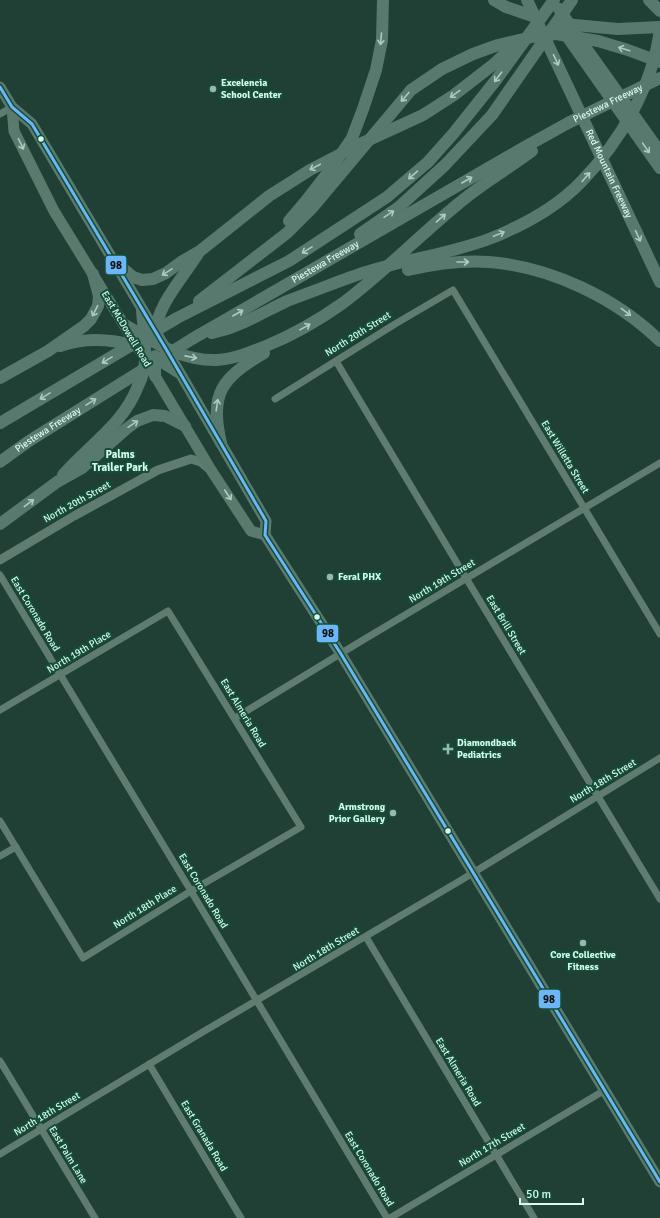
<svg xmlns="http://www.w3.org/2000/svg" width="660" height="1218" viewBox="0 0 660 1218" font-family="Signika,sans-serif">
	<rect width="100%" height="100%" fill="#214035"/>
	<g fill="none" stroke-linecap="round" stroke-linejoin="round">
		<g stroke="#607c70" stroke-width="7">
			<path d="M0,114L12,107"/>
			<path d="M336,361L466,578L660,899"/>
			<path d="M275,399L395,324L453,290L660,634"/>
			<path d="M0,575L191,891L387,1218"/>
			<path d="M0,710L168,611L301,827L191,891L83,958L0,821"/>
			<path d="M235,718L358,643L660,463"/>
			<path d="M0,856L16,847"/>
			<path d="M366,937L534,1218"/>
			<path d="M0,1061L95,1218"/>
			<path d="M149,1064L241,1218"/>
			<path d="M0,1154L201,1033L458,882L660,758"/>
			<path d="M390,1218L605,1090"/>
		</g>
		<path stroke="#607c70" stroke-width="9" d="M0,560L74,516L158,470L191,459L201,462L208,468"/>
		<g stroke="#5b7a6e" stroke-width="11">
			<path d="M0,87L12,107L32,124L166,349L266,521L265,535L341,654L660,1182"/>
			<path d="M12,107L14,131L54,211L140,351"/>
			<path d="M151,369L211,470L251,531L265,535"/>
		</g>
		<g stroke="#58796d" stroke-width="12">
			<path d="M494,0L506,7L538,18"/>
			<path id="s1" d="M527,0L660,282"/>
			<path d="M649,0L660,11"/>
			<path d="M559,9L578,37L660,152"/>
			<path d="M564,24L618,29L660,27"/>
			<path d="M564,32L660,168"/>
			<path d="M289,221L306,201L333,166L352,138L363,109L376,70L382,40L383,0"/>
			<path d="M360,234L399,207L445,165L492,115L572,0"/>
			<path d="M114,261L133,277L142,280L153,279L166,273L181,262L200,251L269,196L310,170L360,144L423,115L454,95L494,64L516,43"/>
			<path d="M408,270C434,264 462,260 489,262C551,267 616,298 660,341"/>
			<path d="M199,301L287,233L313,207L411,90L442,69L473,54L498,45L532,37L556,34L598,41L628,50L660,62"/>
			<path d="M125,325C154,342 181,361 217,360C234,359 251,352 266,346C293,335 319,320 343,303C383,273 419,236 458,204C481,184 508,169 532,151"/>
			<path d="M212,333C220,331 228,329 235,326C253,319 270,309 287,301C300,296 314,291 327,286C340,281 353,276 366,272C407,259 449,254 489,239C522,226 556,208 581,182C620,142 653,86 660,29"/>
			<path d="M155,334C157,304 184,277 199,252"/>
			<path d="M60,346C85,337 111,339 136,346"/>
			<path d="M155,356V376"/>
			<path d="M154,357L178,372"/>
			<path d="M0,378L48,351L84,326L91,319L98,306L99,296L93,274"/>
			<path d="M0,423L177,318L289,261L387,197L428,162L453,134L496,80L554,0"/>
			<path d="M221,443C209,393 222,378 264,353"/>
			<path id="s2" d="M0,462L29,441L192,339L523,148L568,123L660,78"/>
			<path d="M63,475C90,444 123,425 138,386C142,378 145,368 145,359C146,343 143,326 142,310"/>
			<path d="M0,524L57,482L82,468L126,429L137,421L153,415L165,416L185,426"/>
		</g>
		<g stroke="#144d39" stroke-width="6">
			<path id="bus-1" d="M0,87L12,107L32,124L166,349L266,521L265,535L341,654L660,1182"/>
		</g>
		<use href="#bus-1" stroke="#6db6f5" stroke-width="3"/>
	</g>
	<defs><path id="oneway-shaft" d="M-6 0H5M1.5-3L5.5 0L1.5 3" fill="none" stroke-width="1.6" stroke-linecap="round" stroke-linejoin="round"/></defs>
	<g stroke="#abcdbe">
		<use href="#oneway-shaft" transform="translate(381 39) rotate(95)"/>
		<use href="#oneway-shaft" transform="translate(624 49) rotate(-163)"/>
		<use href="#oneway-shaft" transform="translate(556 60) rotate(65)"/>
		<use href="#oneway-shaft" transform="translate(498 77) rotate(127)"/>
		<use href="#oneway-shaft" transform="translate(455 94) rotate(144)"/>
		<use href="#oneway-shaft" transform="translate(405 97) rotate(131)"/>
		<use href="#oneway-shaft" transform="translate(646 148) rotate(55)"/>
		<use href="#oneway-shaft" transform="translate(315 167) rotate(152)"/>
		<use href="#oneway-shaft" transform="translate(413 175) rotate(139)"/>
		<use href="#oneway-shaft" transform="translate(586 177) rotate(-49)"/>
		<use href="#oneway-shaft" transform="translate(467 180) rotate(-30)"/>
		<use href="#oneway-shaft" transform="translate(389 214) rotate(-34)"/>
		<use href="#oneway-shaft" transform="translate(441 218) rotate(-41)"/>
		<use href="#oneway-shaft" transform="translate(499 234) rotate(-22)"/>
		<use href="#oneway-shaft" transform="translate(638 236) rotate(65)"/>
		<use href="#oneway-shaft" transform="translate(307 250) rotate(148)"/>
		<use href="#oneway-shaft" transform="translate(463 262)"/>
		<use href="#oneway-shaft" transform="translate(167 272) rotate(148)"/>
		<use href="#oneway-shaft" transform="translate(95 311) rotate(117)"/>
		<use href="#oneway-shaft" transform="translate(626 312) rotate(37)"/>
		<use href="#oneway-shaft" transform="translate(238 313) rotate(-30)"/>
		<use href="#oneway-shaft" transform="translate(305 327) rotate(-29)"/>
		<use href="#oneway-shaft" transform="translate(191 357) rotate(11)"/>
		<use href="#oneway-shaft" transform="translate(107 360) rotate(149)"/>
		<use href="#oneway-shaft" transform="translate(45 396) rotate(149)"/>
		<use href="#oneway-shaft" transform="translate(91 402) rotate(-32)"/>
		<use href="#oneway-shaft" transform="translate(217 405) rotate(-82)"/>
		<use href="#oneway-shaft" transform="translate(133 424) rotate(-34)"/>
		<use href="#oneway-shaft" transform="translate(29 503) rotate(-37)"/>
	</g>
	<g stroke="#accdbf">
		<use href="#oneway-shaft" transform="translate(21 144) rotate(64)"/>
		<use href="#oneway-shaft" transform="translate(228 495) rotate(57)"/>
	</g>
	<g fill="#97b9ab" stroke="#144d39" stroke-width="1.5">
		<circle cx="213" cy="89" r="4"/>
		<circle cx="330" cy="577" r="4"/>
		<path d="M446 743h4v4h4v4h-4v4h-4v-4h-4v-4h4z"/>
		<circle cx="393" cy="813" r="4"/>
		<circle cx="583" cy="943" r="4"/>
	</g>
	<g fill="#d7faea" stroke="#144d39" stroke-width="1.5">
		<circle cx="41" cy="139" r="3.5"/>
		<circle cx="317" cy="617" r="3.5"/>
		<circle cx="448" cy="831" r="3.5"/>
	</g>
	<g text-anchor="middle" dominant-baseline="central" stroke-width="4" stroke-linejoin="round" paint-order="stroke">
		<g font-size="10" font-weight="bold" fill="#d7faea" stroke="#144d39" text-anchor="start">
			<text x="221" y="83">Excelencia<tspan x="221" dy="12">School Center</tspan></text>
			<text x="338" y="577">Feral PHX</text>
			<text x="457" y="743">Diamondback<tspan x="457" dy="12">Pediatrics</tspan></text>
			<text x="385" y="807" text-anchor="end">Armstrong<tspan x="385" dy="12">Prior Gallery</tspan></text>
			<text x="583" y="955" text-anchor="middle">Core Collective<tspan x="583" dy="12">Fitness</tspan></text>
		</g>
		<g font-size="10" fill="#d7faea" stroke="#144d39">
			<text stroke="none"><textPath href="#s2" startOffset="706">Piestewa Freeway</textPath></text>
			<text stroke="none"><textPath href="#s1" startOffset="192">Red Mountain Freeway</textPath></text>
			<text stroke="none"><textPath href="#s2" startOffset="382">Piestewa Freeway</textPath></text>
			<text transform="translate(126 329) rotate(59)">East McDowell Road</text>
			<text transform="translate(358 334) rotate(-32)">North 20th Street</text>
			<text stroke="none"><textPath href="#s2" startOffset="58">Piestewa Freeway</textPath></text>
			<text transform="translate(565 457) rotate(59)">East Willetta Street</text>
			<text transform="translate(77 502) rotate(-29)">North 20th Street</text>
			<text transform="translate(442 581) rotate(-31)">North 19th Street</text>
			<text transform="translate(35 614) rotate(59)">East Coronado Road</text>
			<text transform="translate(506 625) rotate(59)">East Brill Street</text>
			<text transform="translate(79 652) rotate(-31)">North 19th Place</text>
			<text transform="translate(243 713) rotate(59)">East Almeria Road</text>
			<text transform="translate(603 781) rotate(-31)">North 18th Street</text>
			<text transform="translate(203 891) rotate(59)">East Coronado Road</text>
			<text transform="translate(145 907) rotate(-32)">North 18th Place</text>
			<text transform="translate(326 949) rotate(-31)">North 18th Street</text>
			<text transform="translate(458 1072) rotate(59)">East Almeria Road</text>
			<text transform="translate(47 1114) rotate(-31)">North 18th Street</text>
			<text transform="translate(204 1136) rotate(59)">East Granada Road</text>
			<text transform="translate(492 1145) rotate(-31)">North 17th Street</text>
			<text transform="translate(68 1155) rotate(59)">East Palm Lane</text>
			<text transform="translate(369 1169) rotate(59)">East Coronado Road</text>
		</g>
		<g font-size="11" font-weight="bold" fill="#d7faea" stroke="#144d39">
			<text x="120" y="454">Palms<tspan x="120" dy="13">Trailer Park</tspan></text>
		</g>
	</g>
	<g stroke="#144d39" stroke-width="1.5">
		<rect x="105" y="255" width="22" height="20" rx="4" fill="#6db6f5"/>
		<rect x="316" y="624" width="23" height="19" rx="4" fill="#6db6f5"/>
		<rect x="538" y="989" width="23" height="20" rx="4" fill="#6db6f5"/>
	</g>
	<g font-size="11" text-anchor="middle" font-weight="bold" fill="#111">
		<text x="116" y="269">98</text>
		<text x="328" y="637">98</text>
		<text x="549" y="1003">98</text>
	</g>
	<path d="M520 1198v6h63v-6" fill="none" stroke="#d7faea" stroke-width="2"/>
	<text x="526" y="1198" font-size="12" fill="#d7faea" stroke="#144d39" stroke-width="3" paint-order="stroke">50 m</text>
</svg>
